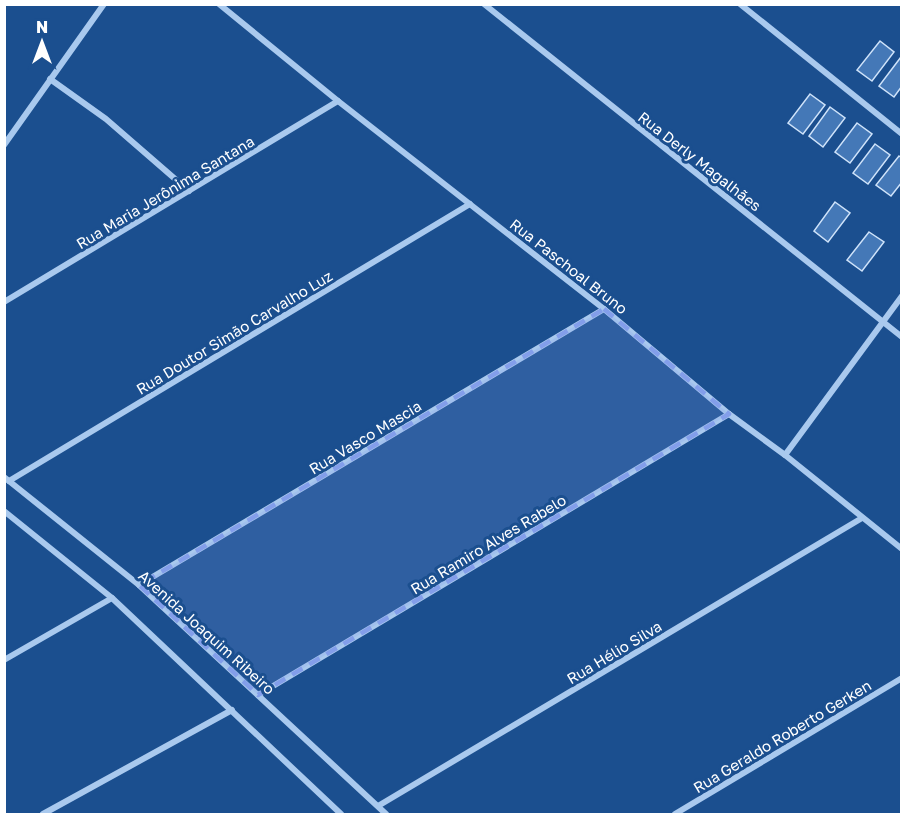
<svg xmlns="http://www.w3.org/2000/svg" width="906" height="819" viewBox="0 0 906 819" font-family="'Golos Text',sans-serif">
	<rect width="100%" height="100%" fill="#1b4f8f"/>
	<g fill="#4478b7" stroke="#cfe3fa" stroke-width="1.5">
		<path d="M880,41L894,52L872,81L857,70Z"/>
		<path d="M901,57L902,86L894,97L879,86Z"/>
		<path d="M810,94L825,105L803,134L788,123Z"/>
		<path d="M830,107L845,118L823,147L809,136Z"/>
		<path d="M857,123L872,134L850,163L835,152Z"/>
		<path d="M875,144L890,155L868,184L853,173Z"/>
		<path d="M899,156L902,158V182L891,196L876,185Z"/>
		<path d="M835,202L850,213L828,242L814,231Z"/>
		<path d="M869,232L884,242L862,271L847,260Z"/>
	</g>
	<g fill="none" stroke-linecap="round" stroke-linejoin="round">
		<g stroke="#a9c9ee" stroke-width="6">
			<path d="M219,4L338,101L604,309L729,414L785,455L902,549"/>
			<path d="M484,4L902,337"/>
			<path d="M740,4L902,134"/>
			<path d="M50,79L106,119L189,191"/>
			<path d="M4,145L104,4"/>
			<path d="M4,302L338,101"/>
			<path d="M785,455L902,296"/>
			<path d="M4,477L139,585L386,814"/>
			<path d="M9,481L470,204"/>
			<path d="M4,511L112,598L341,814"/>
			<path d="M139,585L604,309"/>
			<path d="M4,660L112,598"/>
			<path d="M258,695L729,414"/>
			<path d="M378,806L862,518"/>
			<path d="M43,814L232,710"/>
			<path d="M675,814L902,678"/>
		</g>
	</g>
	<path fill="#839eea" fill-opacity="0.2" stroke="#839eea" stroke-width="4.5" stroke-dasharray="12 8" stroke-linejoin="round" d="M604,309L729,414L258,695L139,585Z"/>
	<g text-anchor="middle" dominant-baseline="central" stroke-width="6" stroke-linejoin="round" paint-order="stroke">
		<g font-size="15" fill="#fff" stroke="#1b4f8f">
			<text transform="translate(700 161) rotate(38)">Rua Derly Magalhães</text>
			<text transform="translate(165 192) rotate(-31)">Rua Maria Jerônima Santana</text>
			<text transform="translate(569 266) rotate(38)">Rua Paschoal Bruno</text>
			<text transform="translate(234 332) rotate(-31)">Rua Doutor Simão Carvalho Luz</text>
			<text transform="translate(365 437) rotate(-31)">Rua Vasco Mascia</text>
			<text transform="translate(488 544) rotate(-31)">Rua Ramiro Alves Rabelo</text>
			<text transform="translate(207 632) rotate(42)">Avenida Joaquim Ribeiro</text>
			<text transform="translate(614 652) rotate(-31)">Rua Hélio Silva</text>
			<text transform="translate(782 736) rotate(-31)">Rua Geraldo Roberto Gerken</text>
		</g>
	</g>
	<rect width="906" height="819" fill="none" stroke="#ffffff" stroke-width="12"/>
	<g transform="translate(42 42)" stroke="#1b4f8f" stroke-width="4.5" paint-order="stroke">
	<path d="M0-4.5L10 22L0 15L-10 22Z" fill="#ffffff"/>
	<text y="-9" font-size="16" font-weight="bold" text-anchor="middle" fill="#ffffff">N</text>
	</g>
</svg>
